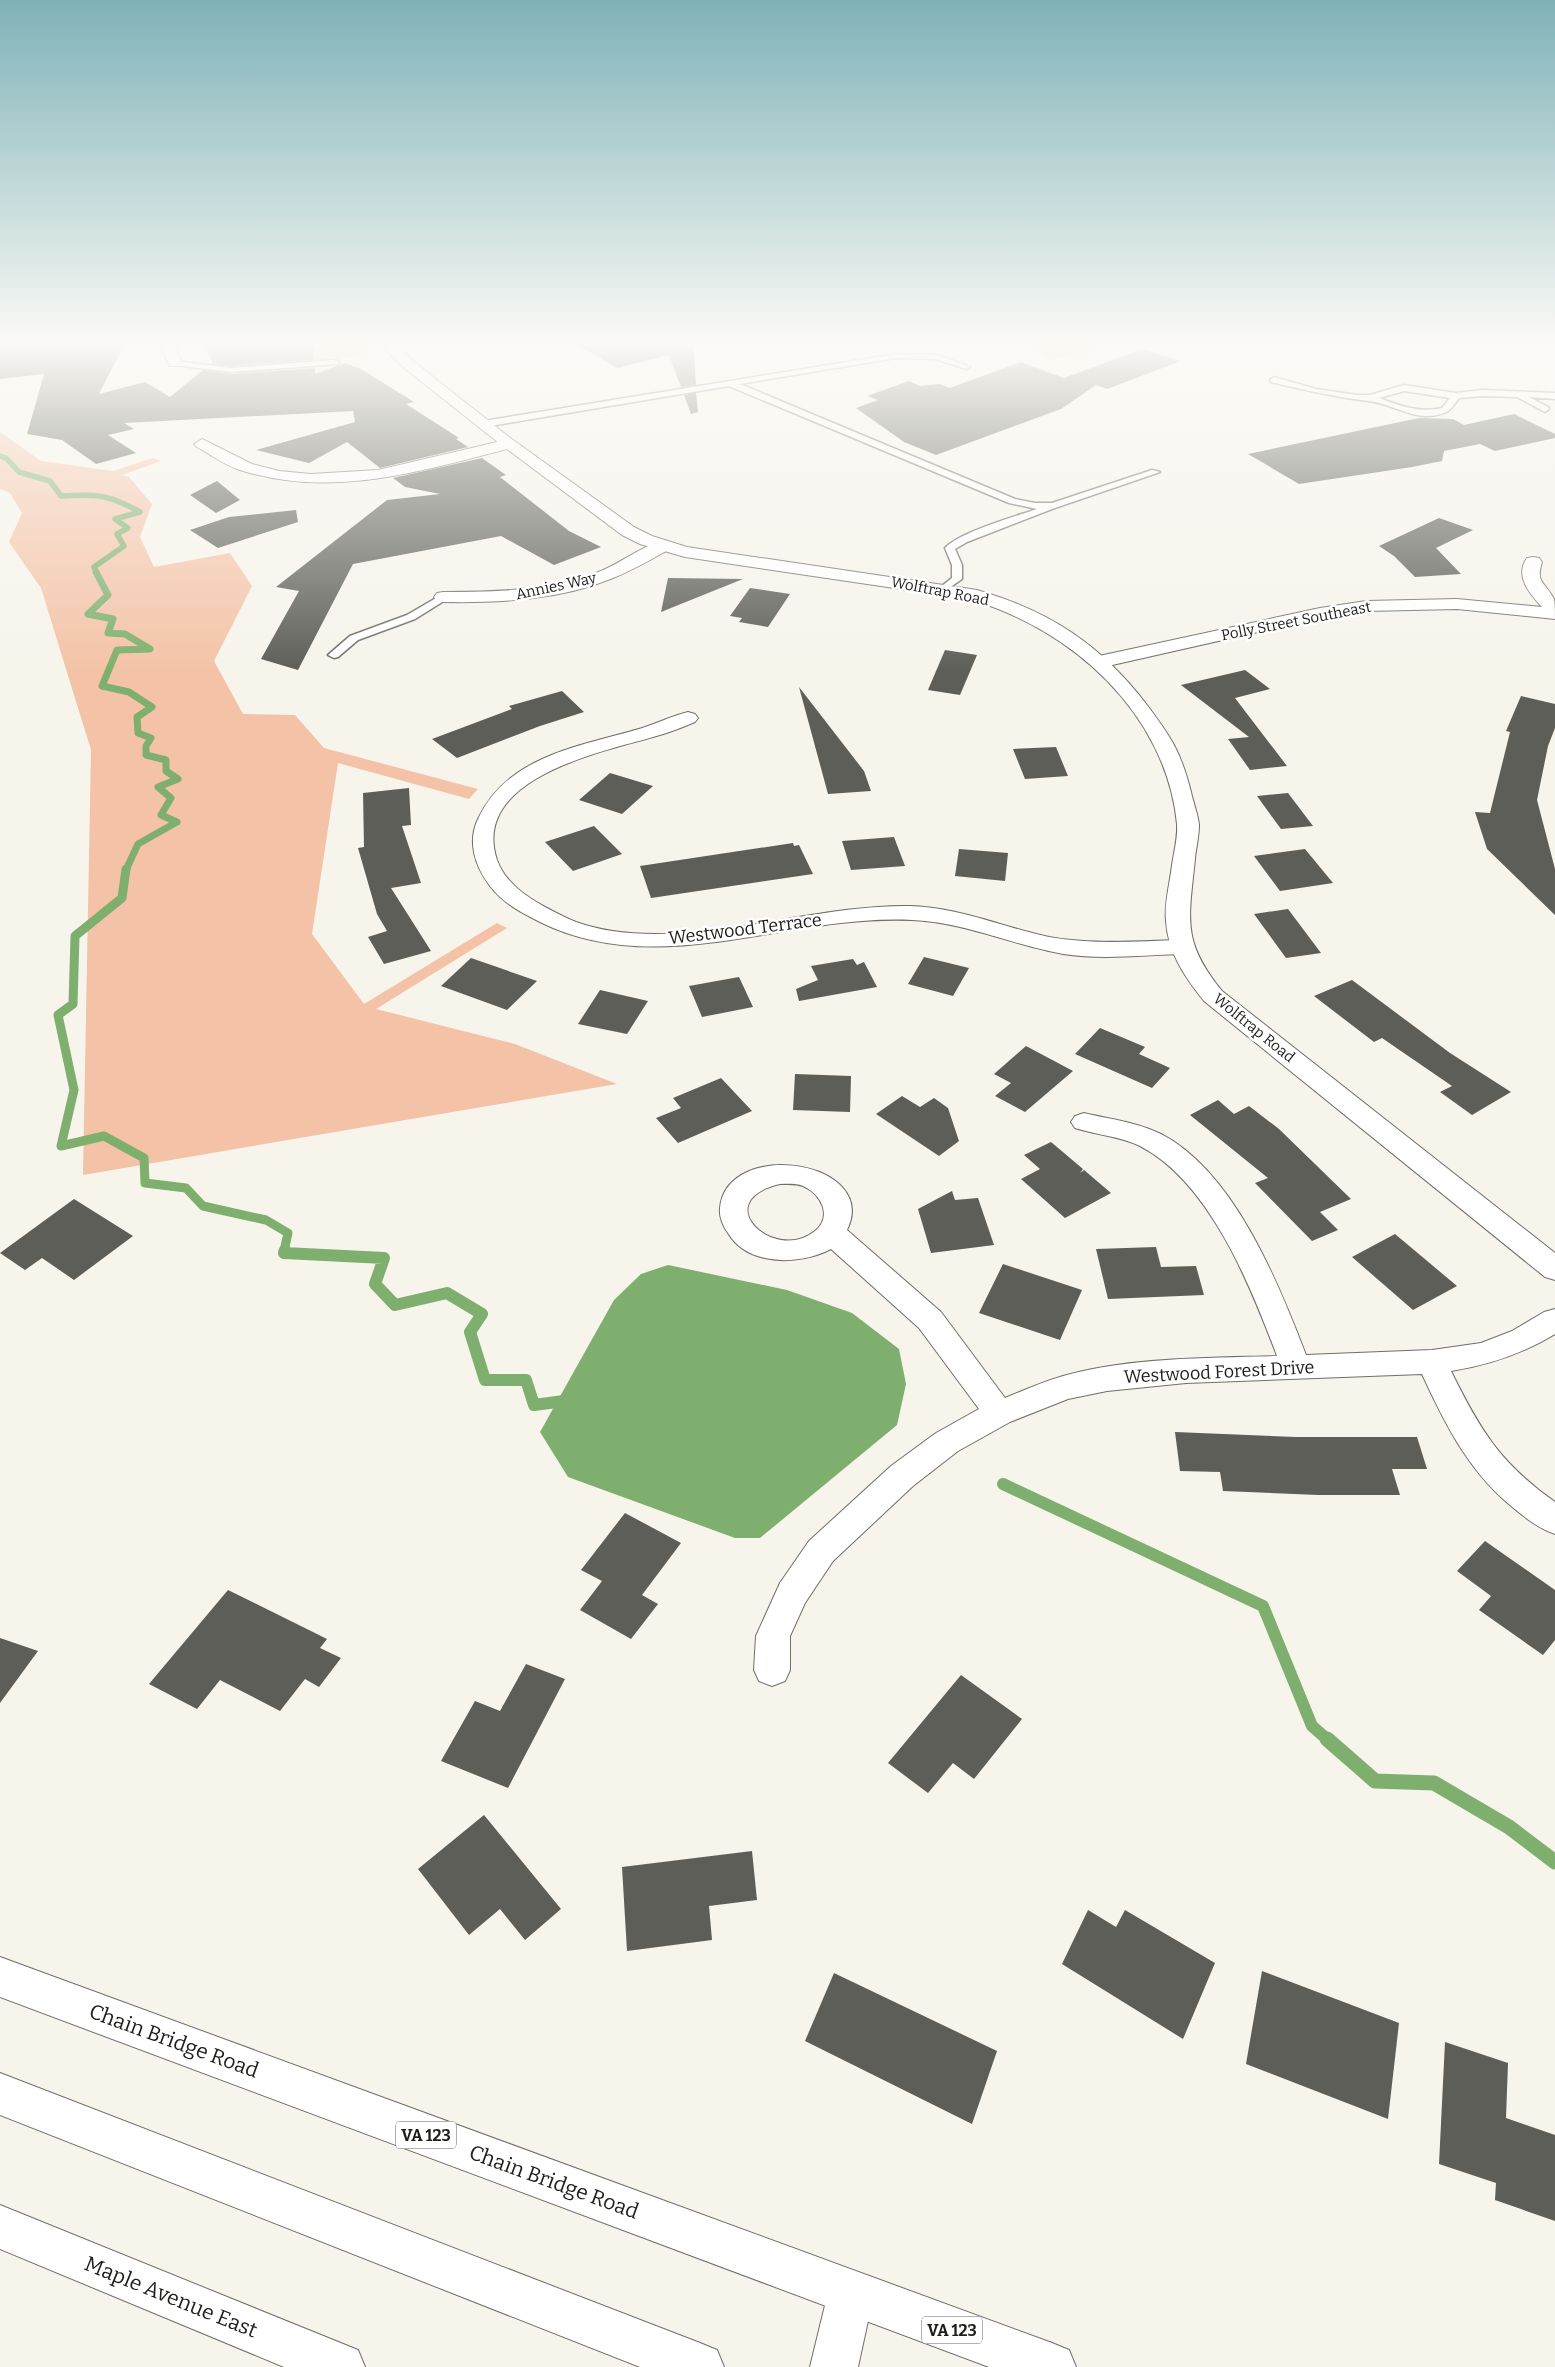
<svg xmlns="http://www.w3.org/2000/svg" width="1555" height="2367" viewBox="0 0 1555 2367" font-family="Bitter,serif">
	<rect width="100%" height="100%" fill="#f6f4eb"/>
	<g fill="#f4c3a7">
		<path d="M283,341H363L371,353C319,363 265,372 211,366L215,362L248,366L297,361Z"/>
		<path d="M1067,341H1082L1100,351L1048,360L1027,348Z"/>
		<path d="M0,432L41,461L113,471L153,458L161,461L122,475L129,477L152,504L140,537L154,567L230,553L252,586L214,661L243,714L295,715L324,748L478,789L469,799L338,763L312,934L364,1004L497,923L507,928L376,1009L515,1044L617,1084L83,1175L91,750L41,588L9,542L22,513L10,493L0,489Z"/>
	</g>
	<path fill="#7faf6e" d="M668,1265L787,1290L852,1313L899,1349L906,1384L897,1425L760,1538H735L568,1477L540,1432L614,1300L641,1274Z"/>
	<g fill="none" stroke-linecap="round" stroke-linejoin="round">
		<path stroke="#7faf6e" stroke-width="5.5" d="M0,456L6,458L19,472L50,481L61,496C97,494 108,494 140,512L115,519L128,528L117,534L124,546L94,567L97,573"/>
		<path stroke="#7faf6e" stroke-width="7" d="M96,572L108,595L88,614L113,619L108,633L125,634L150,649L117,650L102,686L129,692L152,707L137,717L138,733L151,738L146,746V755L166,760V771L178,779L158,787L171,798L161,815L177,822L138,844L126,870"/>
		<path stroke="#7faf6e" stroke-width="9" d="M126,869L122,898L75,936L73,1004L58,1015L74,1090L61,1146L104,1136L144,1158L145,1183L186,1188L203,1206L266,1220L288,1233L284,1251"/>
		<g stroke="#7faf6e" stroke-width="12">
			<path d="M285,1250L284,1253L384,1258L375,1284L395,1305L447,1293L482,1314L470,1332L485,1380H526L534,1405L564,1401L570,1406"/>
			<path d="M1003,1484L1263,1606L1312,1726L1328,1740"/>
		</g>
		<path stroke="#7faf6e" stroke-width="15" d="M1327,1739L1375,1781L1434,1783L1509,1827L1555,1862"/>
	</g>
	<g fill="#5d5e57">
		<path d="M0,341H126L99,394L145,382L170,397L203,370L231,374L315,368V374L345,363L361,369L414,402L406,404L459,438L456,439L468,447L380,468L347,442L309,463L256,450L355,422L353,411L124,423L134,429L108,435L136,453L96,464L62,440L27,434L44,374L0,379Z"/>
		<path d="M201,341H313L314,360L231,366L211,364L213,363Z"/>
		<path d="M569,341H693L696,385L681,387L669,355L618,368Z"/>
		<path d="M1142,349L1181,361L1107,389L1096,385L1061,409L936,455L904,442L856,408L878,400L867,396L909,381L920,386L939,384L950,388L1021,362L1064,378Z"/>
		<path d="M696,393L698,412L691,414L684,395Z"/>
		<path d="M1514,414L1555,434V438L1495,451L1480,444L1444,451L1442,461L1412,467L1299,484L1248,454L1419,418L1453,419L1464,425Z"/>
		<path d="M482,458L506,475L500,477L569,531L601,547L554,565L501,536L353,564L298,670L261,659L299,591L276,587L387,500L440,494L405,487L393,478Z"/>
		<path d="M217,481L240,500L216,513L190,495Z"/>
		<path d="M296,510L298,522L218,548L190,530L229,517Z"/>
		<path d="M1439,518L1473,530L1436,548L1461,574L1415,577L1394,556L1379,546Z"/>
		<path d="M668,578L743,579L661,612Z"/>
		<path d="M750,588L790,594L768,627L739,622L742,618L730,616Z"/>
		<path d="M945,650L977,655L960,695L928,690Z"/>
		<path d="M1245,670L1270,689L1235,698L1287,766L1250,770L1228,739L1249,737L1181,685Z"/>
		<path d="M799,687L864,771L871,791L828,794Z"/>
		<path d="M562,691L584,712L540,726L457,758L432,739L512,709L509,706Z"/>
		<path d="M1521,696L1555,704V728L1548,746L1537,800L1555,869V915L1487,849L1475,812L1490,813L1510,732L1506,731Z"/>
		<path d="M1056,747L1068,776L1025,779L1013,749Z"/>
		<path d="M610,773L653,786L622,814L579,800Z"/>
		<path d="M409,788L411,825L402,826L421,883L391,888L431,951L384,964L368,937L387,931L377,914L358,848L364,847L363,793Z"/>
		<path d="M1288,793L1313,826L1281,829L1257,796Z"/>
		<path d="M594,826L622,854L573,871L545,842Z"/>
		<path d="M894,837L905,866L851,870L842,841Z"/>
		<path d="M793,843L794,846L799,845L813,874L651,898L640,866Z"/>
		<path d="M959,849L1008,853L1005,881L955,876Z"/>
		<path d="M1305,849L1333,883L1280,891L1254,856Z"/>
		<path d="M1288,909L1321,953L1286,958L1254,914Z"/>
		<path d="M924,957L969,968L953,996L908,984Z"/>
		<path d="M471,958L537,981L507,1010L441,986Z"/>
		<path d="M853,959L857,965L864,962L877,987L799,1001L796,989L818,980L811,966Z"/>
		<path d="M739,977L753,1007L702,1017L689,986Z"/>
		<path d="M1352,980L1450,1053L1511,1092L1472,1115L1440,1092L1452,1086L1382,1038L1374,1042L1314,996Z"/>
		<path d="M600,990L648,1001L627,1034L578,1024Z"/>
		<path d="M1100,1028L1145,1047L1139,1054L1170,1068L1152,1088L1075,1054Z"/>
		<path d="M1026,1046L1073,1071L1025,1112L995,1096L1011,1083L994,1074Z"/>
		<path d="M795,1074L851,1076L850,1112L793,1110Z"/>
		<path d="M721,1078L752,1111L678,1143L656,1118L681,1108L673,1098Z"/>
		<path d="M902,1096L920,1107L934,1098L948,1108L959,1141L939,1156L876,1114Z"/>
		<path d="M1218,1100L1234,1114L1249,1106L1279,1129L1351,1199L1320,1212L1338,1230L1312,1241L1255,1183L1268,1178L1190,1115Z"/>
		<path d="M1051,1142L1083,1169L1080,1173L1084,1170L1111,1193L1065,1218L1021,1179L1040,1169L1024,1155Z"/>
		<path d="M952,1191L955,1200L978,1198L994,1245L931,1253L918,1209Z"/>
		<path d="M74,1199L133,1236L74,1280L42,1258L25,1270L0,1253Z"/>
		<path d="M1395,1234L1457,1286L1413,1310L1352,1257Z"/>
		<path d="M1156,1247L1161,1267L1196,1266L1204,1295L1108,1299L1096,1249Z"/>
		<path d="M1003,1264L1082,1290L1060,1340L979,1313Z"/>
		<path d="M1175,1432L1296,1437H1417L1427,1469H1392L1400,1495H1318L1223,1491L1220,1472L1180,1471Z"/>
		<path d="M625,1513L681,1543L642,1595L658,1604L631,1639L580,1610L602,1581L581,1570Z"/>
		<path d="M1485,1541L1555,1590V1640L1543,1655L1479,1610L1491,1596L1457,1571Z"/>
		<path d="M228,1590L327,1639L320,1648L341,1658L319,1687L305,1679L280,1711L220,1680L197,1709L149,1684Z"/>
		<path d="M0,1638L38,1651L0,1703Z"/>
		<path d="M526,1664L565,1679L508,1788L441,1761L475,1701L500,1711Z"/>
		<path d="M961,1675L1022,1719L974,1779L953,1763L928,1793L888,1763Z"/>
		<path d="M484,1815L561,1909L525,1940L500,1909L469,1935L418,1869Z"/>
		<path d="M752,1851L757,1900L709,1906L712,1940L627,1951L622,1867Z"/>
		<path d="M1088,1910L1116,1927L1125,1910L1215,1963L1183,2039L1062,1964Z"/>
		<path d="M1262,1971L1399,2023L1388,2119L1246,2064Z"/>
		<path d="M834,1973L997,2051L972,2124L805,2041Z"/>
		<path d="M1445,2042L1508,2063L1506,2118L1555,2135V2221L1495,2200L1496,2183L1439,2164Z"/>
	</g>
	<g fill="none" stroke-linecap="round" stroke-linejoin="round">
		<g stroke="#706e67" stroke-width="3">
			<g id="lane">
				<path d="M896,354L937,355L970,367L966,369L936,359L896,358L740,384L1015,499L1035,503H1052L1152,470L1160,472L1052,509L967,542L955,549L962,565V579L943,592L938,589L952,578V565L945,548C960,532 1014,517 1037,509L1009,503L729,386L484,427L480,424L484,421Z"/>
				<path d="M335,360L339,362L338,364L231,372L175,365L171,363L175,361L231,368Z"/>
				<path d="M1274,377L1316,389L1357,395H1370L1404,385L1456,393L1483,390L1555,393V399L1529,397L1548,407L1549,409L1545,412L1517,397L1483,396L1459,398C1455,403 1451,410 1446,412C1417,425 1394,403 1368,401C1335,397 1304,390 1271,382L1270,380ZM1404,391L1450,398L1442,408C1419,413 1400,406 1379,398Z"/>
				<path d="M443,594L448,597L447,599L415,619L358,640L338,657L334,658L328,655L350,636L407,615Z"/>
			</g>
		</g>
		<g stroke="#706e67" stroke-width="2">
			<g id="street">
				<path d="M158,341H172L182,363L180,366H170Z"/>
				<path d="M202,439L252,464L279,471L311,474L378,470L510,439L518,444L515,447C425,470 332,500 240,470C225,465 211,455 197,447L194,444Z"/>
				<path d="M662,541L668,542L670,546L668,550C650,560 633,570 613,578C560,600 500,603 443,602L437,601L434,597L437,593L443,592C494,592 547,591 596,573C619,565 639,547 662,541Z"/>
				<path d="M1533,557L1539,558L1542,562C1535,583 1546,583 1554,599C1555,604 1555,614 1555,619L1457,609L1366,611L1320,618L1099,668L1092,666L1090,662L1092,658L1099,656L1320,608L1366,601L1457,599L1542,607C1530,594 1514,576 1527,558Z"/>
				<path d="M688,712L695,714L698,718L695,722C681,728 668,733 653,737C602,752 470,778 497,860C505,882 525,896 545,907C555,912 566,918 576,922C674,957 806,904 909,906C958,907 1002,927 1049,937C1093,945 1138,941 1182,940L1190,942L1194,947L1190,952L1182,954C1143,955 1102,960 1063,954C1012,945 964,922 912,920C787,914 659,981 540,922C520,912 503,903 490,886C475,866 467,842 478,819C507,756 580,746 639,729C656,724 671,716 688,712Z"/>
				<path d="M1084,1113C1109,1119 1137,1122 1161,1134C1234,1172 1278,1282 1306,1355L1432,1350L1481,1343L1512,1331L1544,1312L1555,1309V1334C1522,1354 1489,1365 1451,1371C1480,1430 1500,1463 1555,1502V1534C1540,1529 1528,1520 1516,1510C1470,1474 1446,1426 1422,1374L1186,1383L1107,1391L1068,1399L1010,1422L958,1451L913,1486L833,1561L805,1603L790,1636V1670L785,1681L772,1686L759,1681L754,1670L756,1636L780,1583L809,1541L891,1466L936,1433L979,1409L919,1328L831,1249C801,1265 748,1267 728,1233C723,1226 719,1217 720,1208C727,1137 881,1161 847,1230L941,1312L1005,1398C1024,1390 1043,1382 1063,1376C1130,1357 1207,1358 1277,1356C1251,1287 1210,1182 1140,1146C1120,1136 1096,1135 1075,1128L1071,1122L1075,1116ZM780,1184C787,1184 796,1183 803,1186C821,1194 833,1216 815,1231C774,1264 707,1201 780,1184Z"/>
				<path d="M0,2205L358,2350L365,2367H284L0,2249Z"/>
				<path d="M851,2270L867,2277L874,2293L858,2367H810L828,2293L835,2277Z"/>
			</g>
		</g>
		<g stroke="#706e67" stroke-width="2">
			<path id="secondary" d="M383,341H397L400,348L413,361L509,437L634,527L652,536L687,547L977,590C1050,611 1101,645 1147,705C1171,737 1181,752 1191,792C1193,802 1198,814 1199,825C1199,836 1196,848 1195,859C1189,919 1181,941 1222,991L1555,1253V1280L1545,1277L1204,1001C1185,977 1168,953 1166,921C1164,904 1170,883 1172,865C1174,852 1178,837 1177,824C1166,713 1072,629 969,599L685,557L640,544L622,535L499,443L403,367L389,353Z"/>
		</g>
		<g stroke="#706e67" stroke-width="2">
			<g id="primary">
				<path d="M0,1957L1052,2343L1069,2350L1076,2367H989L0,1997Z"/>
				<path d="M0,2073L700,2343L717,2350L724,2367H640L0,2115Z"/>
			</g>
		</g>
		<use href="#lane" fill="#fff" fill-rule="evenodd"/>
		<use href="#street" fill="#fff" fill-rule="evenodd"/>
		<use href="#secondary" fill="#fff" fill-rule="evenodd"/>
		<use href="#primary" fill="#fff" fill-rule="evenodd"/>
	</g>
	<linearGradient id="sky" x2="0" y2="1"><stop stop-color="#7eb2b7"/><stop offset="0.51" stop-color="#fbfaf6"/><stop offset="1" stop-color="#fbfaf6" stop-opacity="0"/></linearGradient>
	<rect width="1555" height="672" fill="url(#sky)"/>
	<g text-anchor="middle" dominant-baseline="central" stroke-width="5" stroke-linejoin="round" paint-order="stroke">
		<g font-size="15" fill="#1d1d1a" stroke="#fff">
			<text transform="translate(556 586) rotate(-12)">Annies Way</text>
			<text transform="translate(940 591) rotate(11)">Wolftrap Road</text>
			<text transform="translate(1296 621) rotate(-11)">Polly Street Southeast</text>
			<text transform="translate(1254 1028) rotate(39)">Wolftrap Road</text>
		</g>
		<g fill="#fff" stroke="#61615f" stroke-width="1">
			<rect x="396" y="2121.5" width="60" height="27" rx="4"/>
			<rect x="922" y="2316.5" width="60" height="27" rx="4"/>
		</g>
		<g font-size="16" font-weight="bold" fill="#1d1d1a">
			<text x="426" y="2135">VA 123</text>
			<text x="952" y="2330">VA 123</text>
		</g>
		<g font-size="18" fill="#1d1d1a" stroke="#fff">
			<text transform="translate(745 929) rotate(-7)">Westwood Terrace</text>
			<text transform="translate(1219 1372) rotate(-3)">Westwood Forest Drive</text>
		</g>
		<g font-size="21" fill="#1d1d1a" stroke="#fff">
			<text transform="translate(174 2041) rotate(20)">Chain Bridge Road</text>
			<text transform="translate(554 2182) rotate(20)">Chain Bridge Road</text>
			<text transform="translate(171 2297) rotate(22)">Maple Avenue East</text>
		</g>
	</g>
</svg>
